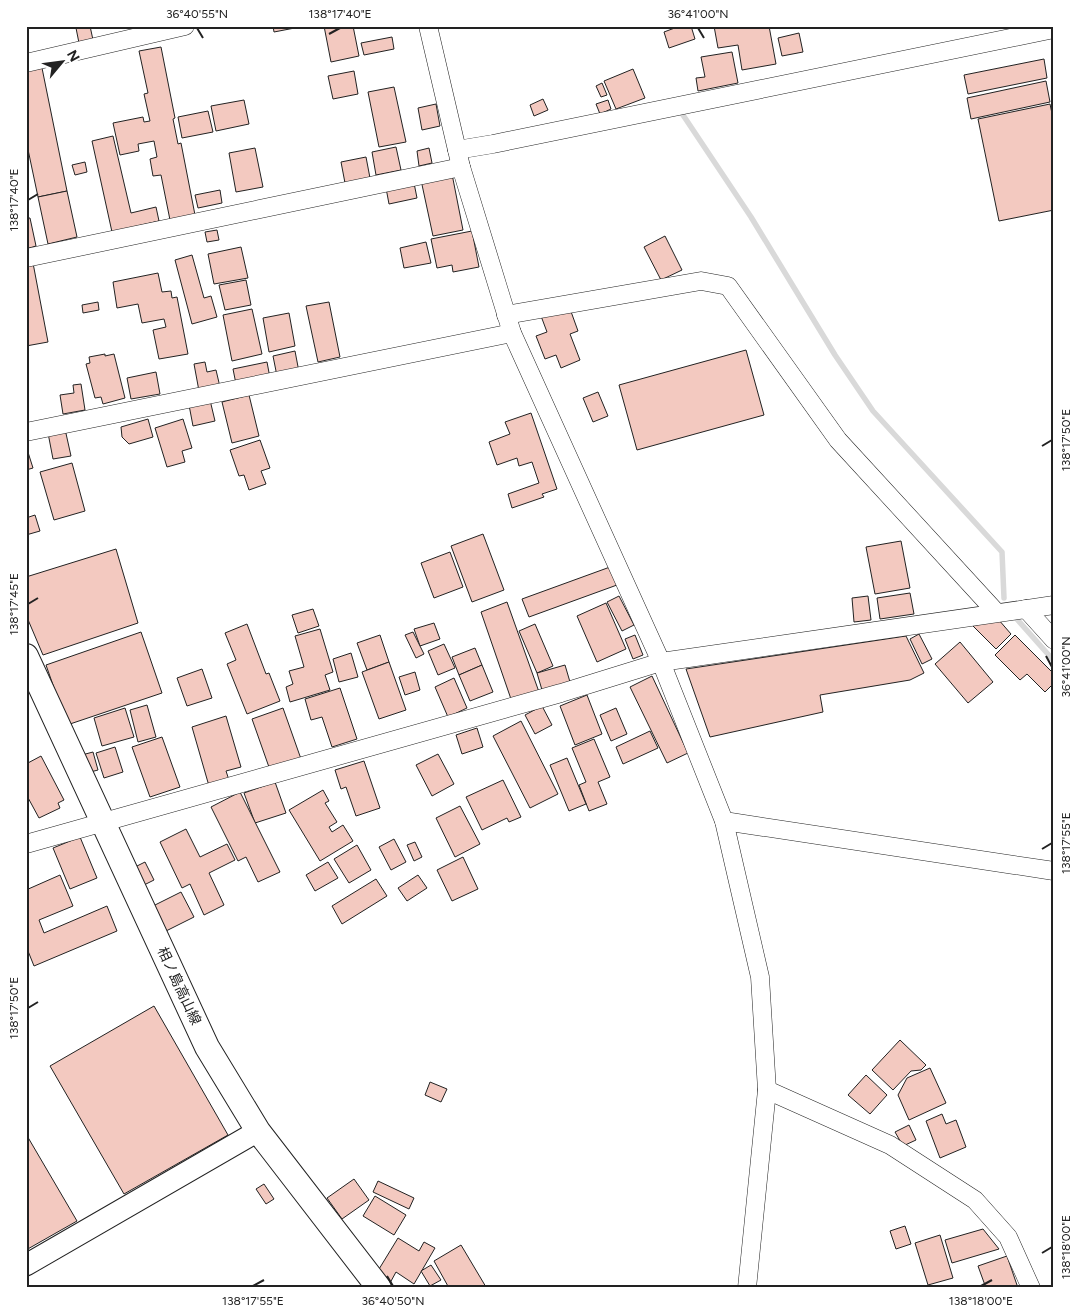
<svg xmlns="http://www.w3.org/2000/svg" width="1080" height="1314" viewBox="0 0 1080 1314" font-family="Figtree,'Noto Sans JP',sans-serif">
	<rect width="100%" height="100%" fill="#fff"/>
	<g fill="none" stroke-linecap="round" stroke-linejoin="round">
		<g stroke="#d9d9d9" stroke-width="5.5">
			<path d="M683,115L751,217L835,355L873,411L1002,552L1004,598"/>
			<path d="M1016,618L1054,661"/>
		</g>
	</g>
	<g fill="#f3c9c0" stroke="#222">
		<path d="M86,26H90L93,40L79,43L76,28Z"/>
		<path d="M273,26H305L274,32Z"/>
		<path d="M324,26H353L359,56L331,62Z"/>
		<path d="M680,26H691L695,39L669,48L664,32Z"/>
		<path d="M714,26H769L776,64L742,70L738,45L718,48Z"/>
		<path d="M799,33L803,52L782,56L778,38Z"/>
		<path d="M392,37L394,49L364,55L361,43Z"/>
		<path d="M161,47L175,118L173,119L178,144L181,143L195,215L170,220L161,175L153,176L150,159L157,157L154,141L138,144L139,151L120,155L113,123L143,117L144,122L150,121L144,94L148,93L139,51Z"/>
		<path d="M732,52L738,83L698,91L696,78L705,77L701,57Z"/>
		<path d="M1044,59L1047,78L968,94L964,75Z"/>
		<path d="M42,68L67,191L38,197L26,140V71Z"/>
		<path d="M633,69L645,98L616,109L604,81Z"/>
		<path d="M354,71L358,94L333,99L328,76Z"/>
		<path d="M1046,81L1050,102L971,119L967,98Z"/>
		<path d="M602,83L607,95L601,97L596,86Z"/>
		<path d="M394,87L406,142L379,147L368,92Z"/>
		<path d="M543,99L548,110L534,116L530,105Z"/>
		<path d="M244,100L249,124L216,131L211,106Z"/>
		<path d="M608,100L611,109L600,114L596,104Z"/>
		<path d="M436,104L440,126L422,130L418,108Z"/>
		<path d="M1050,104L1054,123V210L999,221L978,119Z"/>
		<path d="M208,111L213,132L182,138L178,117Z"/>
		<path d="M113,136L131,213L156,207L159,221L112,232L92,141Z"/>
		<path d="M396,147L401,170L376,175L372,152Z"/>
		<path d="M255,148L263,187L236,192L229,153Z"/>
		<path d="M429,148L432,163L419,166L417,151Z"/>
		<path d="M366,157L370,178L345,183L341,162Z"/>
		<path d="M85,162L87,172L75,175L72,165Z"/>
		<path d="M452,174L463,230L433,236L421,180Z"/>
		<path d="M414,183L417,198L389,204L386,188Z"/>
		<path d="M220,190L222,203L198,208L195,195Z"/>
		<path d="M67,191L77,237L48,244L38,197Z"/>
		<path d="M26,218H30L36,246L26,249Z"/>
		<path d="M217,230L219,240L207,242L205,232Z"/>
		<path d="M472,231L479,267L453,272L452,265L437,268L431,239Z"/>
		<path d="M665,236L682,270L661,280L644,247Z"/>
		<path d="M426,242L431,263L404,268L400,248Z"/>
		<path d="M241,247L248,278L214,284L208,254Z"/>
		<path d="M192,255L204,298L211,296L217,317L192,324L175,260Z"/>
		<path d="M33,263L48,342L26,346V264Z"/>
		<path d="M158,273L162,292L171,291L172,298L177,297L188,354L159,359L153,330L166,327L164,319L142,323L138,304L117,308L113,282Z"/>
		<path d="M246,280L251,305L225,310L219,285Z"/>
		<path d="M98,302L99,310L83,313L82,305Z"/>
		<path d="M329,302L340,357L318,362L306,306Z"/>
		<path d="M569,306L578,331L570,334L580,360L561,368L556,355L545,359L536,336L547,332L541,316Z"/>
		<path d="M252,309L262,354L232,361L223,315Z"/>
		<path d="M289,313L295,346L269,352L263,318Z"/>
		<path d="M746,350L764,415L637,450L619,385Z"/>
		<path d="M295,351L299,372L277,376L273,356Z"/>
		<path d="M105,354V356L114,354L125,398L103,404L101,397L95,398L86,364L90,363L89,357Z"/>
		<path d="M205,362L207,372L216,370L220,387L199,391L194,364Z"/>
		<path d="M267,362L270,378L236,384L233,369Z"/>
		<path d="M156,372L160,394L131,399L127,378Z"/>
		<path d="M81,384L85,410L63,414L60,395L74,393L73,385Z"/>
		<path d="M598,392L608,416L593,422L583,398Z"/>
		<path d="M249,395L259,436L232,443L222,402Z"/>
		<path d="M210,400L215,421L193,426L189,405Z"/>
		<path d="M531,413L557,489L542,494L544,497L512,508L508,494L539,483L532,462L519,466L517,458L497,465L489,442L510,434L505,422Z"/>
		<path d="M148,419L153,437L129,444L122,437L121,427Z"/>
		<path d="M183,419L192,448L182,451L185,462L167,467L155,428Z"/>
		<path d="M65,429L71,456L53,459L48,433Z"/>
		<path d="M260,440L270,468L261,471L266,484L249,490L244,475L239,476L230,450Z"/>
		<path d="M26,446L33,468L26,470Z"/>
		<path d="M72,463L85,511L54,520L40,472Z"/>
		<path d="M35,515L40,531L26,535V518Z"/>
		<path d="M483,534L504,590L472,602L451,546Z"/>
		<path d="M901,541L910,588L875,594L866,547Z"/>
		<path d="M116,549L138,623L43,655L26,615V577Z"/>
		<path d="M450,552L463,587L434,598L421,563Z"/>
		<path d="M610,567L617,585L529,617L522,599Z"/>
		<path d="M910,593L914,614L880,619L877,598Z"/>
		<path d="M619,596L634,625L622,631L607,602Z"/>
		<path d="M868,596L871,620L854,622L852,598Z"/>
		<path d="M507,602L539,692L512,702L481,612Z"/>
		<path d="M606,603L626,649L597,662L577,616Z"/>
		<path d="M313,609L319,626L298,633L292,615Z"/>
		<path d="M998,619L1011,634L996,649L973,626Z"/>
		<path d="M434,623L440,639L420,646L414,629Z"/>
		<path d="M247,624L266,674L269,673L280,701L247,714L227,664L236,660L225,633Z"/>
		<path d="M535,624L553,666L537,673L519,631Z"/>
		<path d="M320,629L333,672L325,675L330,690L290,702L286,687L293,684L289,671L304,667L295,636Z"/>
		<path d="M141,632L162,693L67,725L46,665Z"/>
		<path d="M413,632L424,654L416,658L405,635Z"/>
		<path d="M919,634L932,659L922,664L910,639Z"/>
		<path d="M380,635L389,662L367,670L357,643Z"/>
		<path d="M635,635L643,655L633,659L625,639Z"/>
		<path d="M1015,635L1054,674V683L1045,692L1027,674L1020,680L995,655Z"/>
		<path d="M906,636L924,673L910,680L820,695L823,712L710,737L686,669Z"/>
		<path d="M960,642L993,682L968,703L935,664Z"/>
		<path d="M444,644L455,668L438,675L428,651Z"/>
		<path d="M475,648L482,665L459,675L452,657Z"/>
		<path d="M351,653L358,677L339,682L333,659Z"/>
		<path d="M389,662L406,710L379,719L362,672Z"/>
		<path d="M482,665L493,692L470,701L459,675Z"/>
		<path d="M565,665L570,682L542,690L537,673Z"/>
		<path d="M202,669L212,698L187,706L177,678Z"/>
		<path d="M415,672L420,690L405,695L399,677Z"/>
		<path d="M652,676L688,753L667,763L630,687Z"/>
		<path d="M454,678L467,708L448,717L435,687Z"/>
		<path d="M340,688L357,739L332,747L322,717L311,720L305,699Z"/>
		<path d="M587,695L602,734L575,745L560,706Z"/>
		<path d="M147,705L156,737L138,742L130,710Z"/>
		<path d="M542,706L552,725L535,734L525,715Z"/>
		<path d="M125,708L134,737L102,746L94,718Z"/>
		<path d="M283,708L301,759L270,770L252,719Z"/>
		<path d="M616,708L627,734L611,741L600,715Z"/>
		<path d="M226,716L241,767L226,771L229,780L209,786L192,727Z"/>
		<path d="M521,721L558,794L530,808L493,736Z"/>
		<path d="M477,728L483,747L462,754L456,735Z"/>
		<path d="M650,731L658,748L623,764L616,747Z"/>
		<path d="M162,737L180,787L150,797L132,747Z"/>
		<path d="M594,739L610,777L598,782L607,804L589,811L579,785L586,782L572,748Z"/>
		<path d="M115,747L123,772L104,778L96,753Z"/>
		<path d="M93,752L98,770L83,774L78,756Z"/>
		<path d="M438,754L454,784L432,796L416,765Z"/>
		<path d="M41,756L64,800L58,803L60,808L39,818L26,794V764Z"/>
		<path d="M567,758L586,804L569,811L550,765Z"/>
		<path d="M364,761L380,808L356,816L346,787L341,789L335,770Z"/>
		<path d="M503,780L521,817L509,822L507,818L482,830L466,797Z"/>
		<path d="M275,782L286,813L255,823L244,793Z"/>
		<path d="M323,790L329,801L325,803L337,822L329,827L332,832L343,825L353,841L320,861L289,810Z"/>
		<path d="M240,792L280,872L258,882L246,857L238,861L211,807Z"/>
		<path d="M460,806L480,844L455,857L436,818Z"/>
		<path d="M186,829L200,857L227,844L235,860L209,873L224,905L204,915L190,884L182,888L160,842Z"/>
		<path d="M80,837L97,878L70,889L53,848Z"/>
		<path d="M394,839L406,862L391,870L379,847Z"/>
		<path d="M415,842L422,857L414,861L407,845Z"/>
		<path d="M357,845L371,870L349,883L334,859Z"/>
		<path d="M463,857L478,889L452,901L437,870Z"/>
		<path d="M145,862L154,880L140,887L131,869Z"/>
		<path d="M328,862L338,878L315,891L306,875Z"/>
		<path d="M60,875L73,906L39,920L44,933L107,906L117,931L34,966L26,946V890Z"/>
		<path d="M418,875L427,888L407,901L398,888Z"/>
		<path d="M376,879L387,896L342,924L332,906Z"/>
		<path d="M181,892L194,917L164,932L151,907Z"/>
		<path d="M154,1006L228,1135L124,1194L50,1066Z"/>
		<path d="M900,1040L926,1065L921,1070L911,1071L893,1090L872,1070Z"/>
		<path d="M930,1068L946,1103L909,1120L898,1095L907,1078Z"/>
		<path d="M866,1075L887,1095L870,1114L848,1095Z"/>
		<path d="M430,1082L447,1089L441,1102L425,1095Z"/>
		<path d="M942,1114L946,1124L956,1120L966,1147L940,1158L926,1121Z"/>
		<path d="M909,1125L916,1140L903,1146L895,1132Z"/>
		<path d="M26,1134L77,1221L26,1250Z"/>
		<path d="M354,1179L369,1200L342,1219L327,1198Z"/>
		<path d="M378,1181L414,1198L409,1209L373,1192Z"/>
		<path d="M264,1184L274,1199L266,1204L256,1189Z"/>
		<path d="M375,1196L406,1215L394,1235L363,1216Z"/>
		<path d="M905,1226L911,1244L896,1249L890,1231Z"/>
		<path d="M983,1229L999,1249L952,1263L945,1240Z"/>
		<path d="M940,1235L953,1278L928,1285L915,1243Z"/>
		<path d="M398,1238L419,1251L424,1242L435,1248L414,1284L396,1272L390,1283L376,1274Z"/>
		<path d="M461,1245L486,1287L484,1288H449L434,1261Z"/>
		<path d="M1007,1256L1018,1288H986L978,1266Z"/>
		<path d="M431,1265L441,1280L430,1286L421,1271Z"/>
	</g>
	<g fill="none" stroke-linecap="round" stroke-linejoin="round">
		<g stroke="#222" stroke-width="19">
			<g id="minor">
				<path d="M428,26L461,167L512,333L661,662L724,821L760,977L767,1090L747,1288"/>
				<path d="M26,63L185,26"/>
				<path d="M457,150L493,144L1054,29"/>
				<path d="M26,258L461,167"/>
				<path d="M506,315L701,281L728,286L838,440L996,612"/>
				<path d="M26,432L512,333"/>
				<path d="M1026,609L1054,640"/>
				<path d="M724,821L1054,871"/>
				<path d="M26,844L561,693L661,662L1054,605"/>
				<path d="M767,1090L890,1145L975,1200L1008,1237L1031,1288"/>
			</g>
		</g>
		<g stroke="#222" stroke-width="23">
			<path id="tertiary" d="M26,1265L258,1131"/>
		</g>
		<g stroke="#222" stroke-width="26">
			<path id="secondary" d="M26,656L207,1047L258,1131L379,1288"/>
		</g>
		<use href="#minor" stroke="#fff" stroke-width="18"/>
		<use href="#tertiary" stroke="#fff" stroke-width="21"/>
		<use href="#secondary" stroke="#fff" stroke-width="24"/>
	</g>
	<path fill="none" stroke="#222" stroke-width="2" d="M197,28L203,38M698,28L704,38M329,34L340,28M28,200L38,194M1042,446L1052,440M28,604L38,598M1046,656L1052,667M1042,849L1052,843M28,1008L38,1002M1042,1253L1052,1247M387,1276L393,1286M253,1286L264,1280M981,1286L992,1280"/>
	<g text-anchor="middle" dominant-baseline="central" stroke-width="4" stroke-linejoin="round" paint-order="stroke">
		<g font-size="14" fill="#222" stroke="#fff">
			<text transform="translate(179 986) rotate(65)">相ノ島高山線</text>
		</g>
	</g>
	<rect width="1080" height="1314" fill="none" stroke="#ffffff" stroke-width="55"/>
	<g transform="translate(62 62) rotate(61)" stroke="#ffffff" stroke-width="4" paint-order="stroke">
	<path d="M0-4L9 19L0 12L-9 19Z" fill="#222222"/>
	<text y="-8" font-size="14" font-weight="bold" text-anchor="middle" fill="#222222">N</text>
	</g>
	<rect x="28" y="28" width="1024" height="1258" fill="none" stroke="#222" stroke-width="2"/>
	<g font-size="12" text-anchor="middle" fill="#222">
		<text x="197" y="18">36°40'55"N</text>
		<text x="340" y="18">138°17'40"E</text>
		<text x="698" y="18">36°41'00"N</text>
		<text transform="translate(14 200) rotate(-90)" y="4">138°17'40"E</text>
		<text transform="translate(1066 440) rotate(-90)" y="4">138°17'50"E</text>
		<text transform="translate(14 604) rotate(-90)" y="4">138°17'45"E</text>
		<text transform="translate(1066 667) rotate(-90)" y="4">36°41'00"N</text>
		<text transform="translate(1066 843) rotate(-90)" y="4">138°17'55"E</text>
		<text transform="translate(14 1008) rotate(-90)" y="4">138°17'50"E</text>
		<text transform="translate(1066 1247) rotate(-90)" y="4">138°18'00"E</text>
		<text x="253" y="1305">138°17'55"E</text>
		<text x="393" y="1305">36°40'50"N</text>
		<text x="981" y="1305">138°18'00"E</text>
	</g>
</svg>
